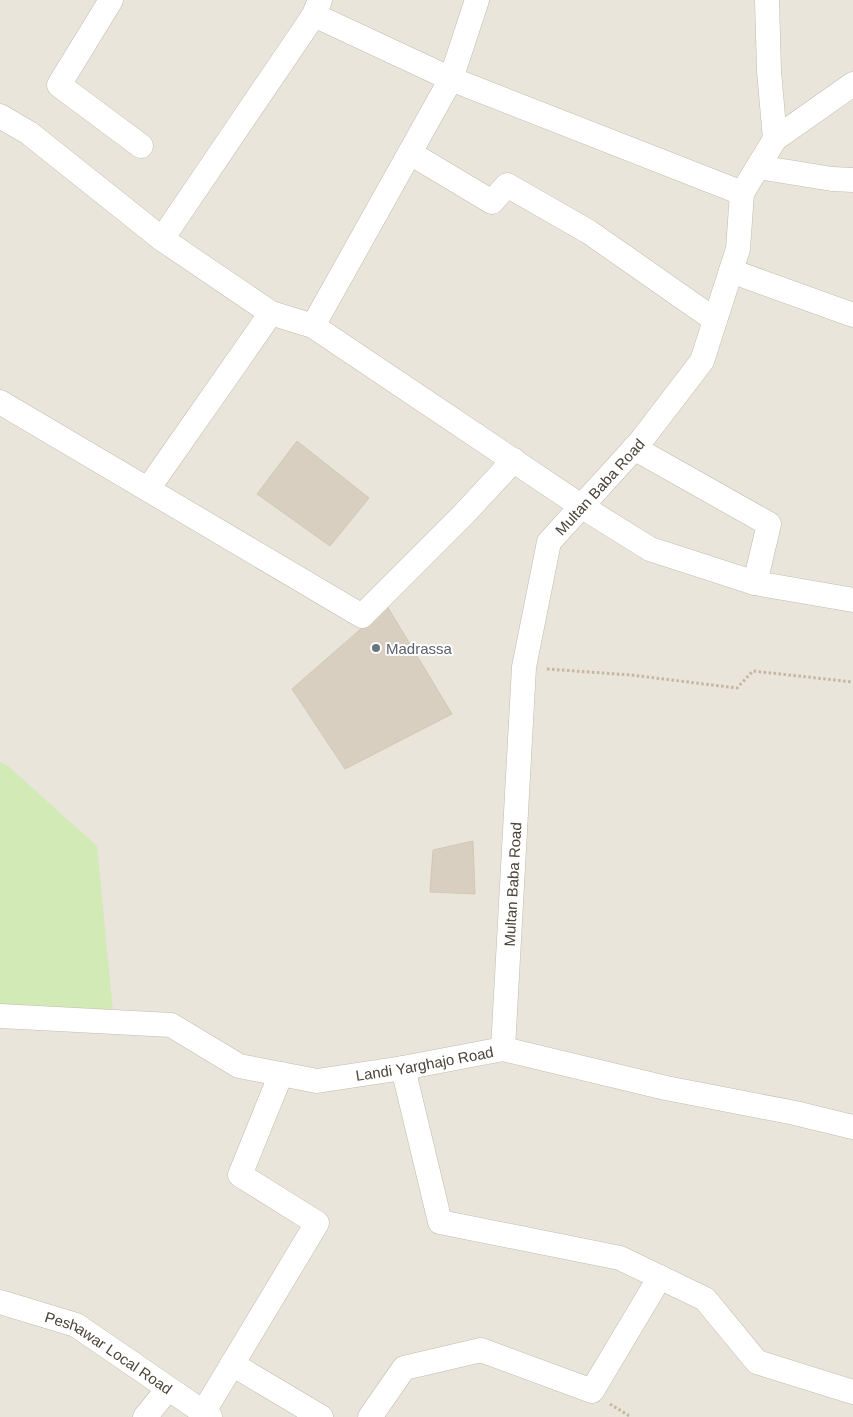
<svg xmlns="http://www.w3.org/2000/svg" width="853" height="1417" viewBox="0 0 853 1417" font-family="Arial,sans-serif">
	<rect width="100%" height="100%" fill="#f6f3ec"/>
	<rect fill="#eae5da" x="0" y="0" width="853" height="1417"/>
	<path fill="#d2eab5" d="M0,762L8,766L97,846L113,1011L0,1005Z"/>
	<g fill="#d8cfc1" stroke="#d3c7b4">
		<path d="M297,441L369,498L330,546L257,494Z"/>
		<path d="M387,606L452,714L345,769L292,689Z"/>
		<path d="M473,841L475,894L430,892L433,850Z"/>
	</g>
	<g fill="none" stroke-linecap="round" stroke-linejoin="round">
		<g stroke="#c2bbae" stroke-width="25">
			<g id="minor">
				<path d="M111,0L59,85L141,146"/>
				<path d="M767,0L769,71L775,139"/>
				<path d="M314,15L451,79L742,193"/>
				<path d="M0,116L29,133L162,239L271,313L313,326L581,506L650,549L755,583L853,600"/>
				<path d="M410,153L492,202L507,185L589,232L715,320"/>
				<path d="M758,167L832,179L853,180"/>
				<path d="M162,239L314,15L320,0"/>
				<path d="M731,271L853,315"/>
				<path d="M313,326L451,79L477,0"/>
				<path d="M0,402L362,616L464,514L514,460"/>
				<path d="M634,448L769,524L755,583"/>
				<path d="M148,489L271,313"/>
				<path id="s1" d="M0,1016L171,1025L239,1066L317,1081L403,1068L503,1049L666,1088L795,1113L853,1127"/>
				<path id="s2" d="M503,1049L524,667L549,542L640,442L702,361L738,249L742,193L775,139L853,84"/>
				<path d="M403,1068L440,1222L620,1258L705,1299L757,1362L853,1392"/>
				<path id="s3" d="M0,1302L76,1325L210,1417"/>
				<path d="M232,1364L321,1417"/>
				<path d="M203,1413L317,1223L240,1175L281,1074"/>
				<path d="M145,1417L168,1389"/>
				<path d="M370,1417L404,1368L481,1350L592,1391L660,1277"/>
			</g>
		</g>
		<g stroke="#c4b79f" stroke-width="3" stroke-dasharray="2.5 2.5" stroke-linecap="butt">
			<path d="M547,669L631,675L737,688L753,671L853,682"/>
			<path d="M610,1404L631,1417"/>
		</g>
		<use href="#minor" stroke="#fff" stroke-width="24"/>
	</g>
	<circle fill="#6b7280" stroke="#fff" stroke-width="2" cx="376" cy="648" r="5"/>
	<g text-anchor="middle" dominant-baseline="central" stroke-width="4" stroke-linejoin="round" paint-order="stroke">
		<g font-size="15" fill="#4b4439" stroke="#fff">
			<text stroke="none"><textPath href="#s2" startOffset="585">Multan Baba Road</textPath></text>
			<text stroke="none"><textPath href="#s2" startOffset="165">Multan Baba Road</textPath></text>
			<text stroke="none"><textPath href="#s1" startOffset="439">Landi Yarghajo Road</textPath></text>
			<text stroke="none"><textPath href="#s3" startOffset="121">Peshawar Local Road</textPath></text>
		</g>
		<g font-size="15" fill="#5b616d" stroke="#fff" text-anchor="start">
			<text x="386" y="648">Madrassa</text>
		</g>
	</g>
</svg>
